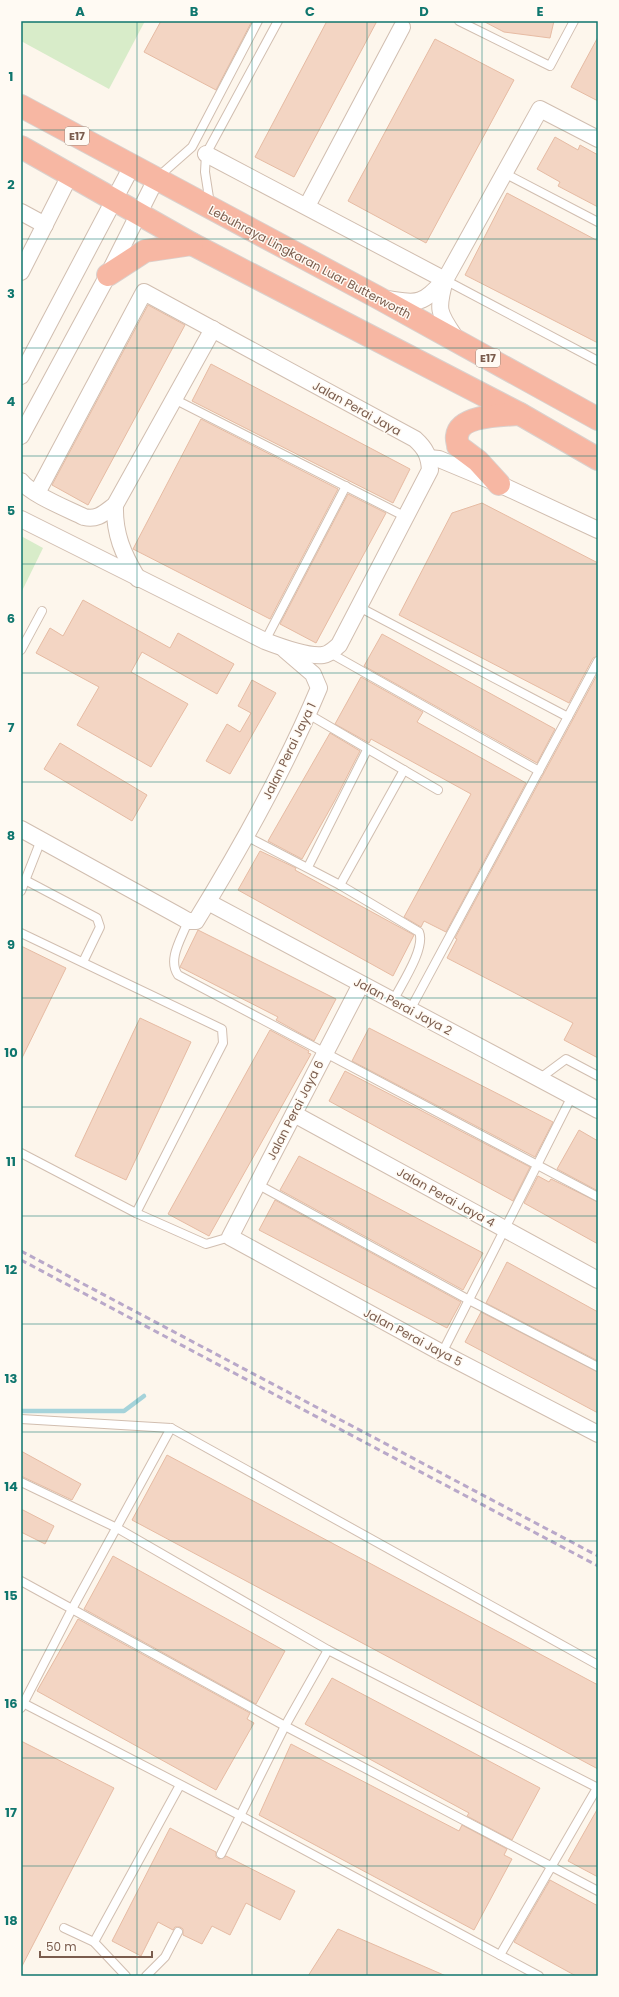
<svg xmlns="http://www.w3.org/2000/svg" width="619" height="1997" viewBox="0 0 619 1997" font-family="Poppins,sans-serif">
	<rect width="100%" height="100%" fill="#fdf6ec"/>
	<g fill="#d8ecc9">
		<path d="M21,21H145L109,89L21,41Z"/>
		<path d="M21,536L43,548L21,593Z"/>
	</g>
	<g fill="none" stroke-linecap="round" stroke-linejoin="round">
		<path stroke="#a5d3da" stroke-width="4.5" d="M21,1411H124L144,1396"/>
	</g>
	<g fill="#f3d5c3" stroke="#e6bba3">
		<path d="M161,21H252L216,90L144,52Z"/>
		<path d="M327,21H377L294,177L255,157Z"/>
		<path d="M483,21H554L550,38L504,32Z"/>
		<path d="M598,37V101L571,87Z"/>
		<path d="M435,39L514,80L426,243L348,201Z"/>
		<path d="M555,137L578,150L580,145L598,155V207L558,186L560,182L537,169Z"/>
		<path d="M507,193L598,241V343L465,275Z"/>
		<path d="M148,305L185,325L88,505L52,485Z"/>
		<path d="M211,364L410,469L393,503L192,401Z"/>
		<path d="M201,419L338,489L270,619L133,549Z"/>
		<path d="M348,494L386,513L316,643L280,624Z"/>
		<path d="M482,503L598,563V656L593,658L569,703L399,615L452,513Z"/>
		<path d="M83,600L170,648L178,633L234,664L217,694L142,652L131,672L188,704L151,767L77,725L99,687L36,653L50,628L63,636Z"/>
		<path d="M382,634L555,729L537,763L364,666Z"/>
		<path d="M598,673V1058L564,1040L573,1023L447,958L457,939L455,938Z"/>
		<path d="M361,677L423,712L417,722L526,783L446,932L424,921L421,927L404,917L471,794L371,739L369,743L335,724Z"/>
		<path d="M252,680L276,693L230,774L206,761L227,724L240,732L251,713L238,706Z"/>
		<path d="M330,733L360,751L335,800L302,859L268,841Z"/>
		<path d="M60,743L147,795L132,821L44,769Z"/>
		<path d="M260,851L296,868L295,870L414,935L393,976L238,890Z"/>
		<path d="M198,930L336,999L314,1041L276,1020L278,1017L180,967Z"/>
		<path d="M21,946L66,968L21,1060Z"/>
		<path d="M140,1018L191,1042L126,1180L75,1156Z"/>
		<path d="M369,1028L553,1122L535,1157L352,1061Z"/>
		<path d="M270,1030L309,1051L308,1053L311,1054L209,1236L168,1214Z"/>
		<path d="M345,1071L530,1167L513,1201L329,1101Z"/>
		<path d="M579,1130L598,1141V1191L557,1169Z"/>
		<path d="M299,1156L483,1253L463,1290L280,1190Z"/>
		<path d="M538,1176L549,1182L551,1179L598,1202V1244L524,1203Z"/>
		<path d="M275,1200L461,1302L447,1328L259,1230Z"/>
		<path d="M507,1262L598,1312V1361L486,1303Z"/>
		<path d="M481,1312L598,1372V1413L465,1342Z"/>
		<path d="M21,1451L81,1484L72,1500L21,1476Z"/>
		<path d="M167,1455L598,1685V1769L132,1520Z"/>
		<path d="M21,1509L54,1526L45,1544L21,1532Z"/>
		<path d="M113,1556L285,1651L256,1704L84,1609Z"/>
		<path d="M78,1619L250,1713L247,1719L254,1723L216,1790L37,1691Z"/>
		<path d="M332,1678L540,1788L512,1840L467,1816L469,1813L305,1724Z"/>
		<path d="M21,1741L114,1788L21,1968Z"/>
		<path d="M291,1744L459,1831L462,1825L507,1849L504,1855L512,1859L474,1930L259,1815Z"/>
		<path d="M598,1808V1877L568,1861Z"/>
		<path d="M170,1828L216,1852V1857L219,1859L226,1856L295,1891L280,1920L246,1903L230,1935L212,1926L202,1944L183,1935V1929L180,1927H175L173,1930L158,1922L141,1956L112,1941Z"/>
		<path d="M550,1880L598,1906V1976H576L514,1942Z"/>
		<path d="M338,1929L446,1976H308Z"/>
	</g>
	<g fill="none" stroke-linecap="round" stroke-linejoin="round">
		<g stroke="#d1beb0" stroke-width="10">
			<g id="service">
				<path d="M459,21L550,66L574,21"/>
				<path d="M504,173L598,222"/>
				<path d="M158,177L192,147L258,21"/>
				<path d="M210,204L205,172L206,154L278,21"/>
				<path d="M445,280L598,361"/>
				<path d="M174,399L406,517"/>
				<path d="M359,607L568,717"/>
				<path d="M265,641L346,486"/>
				<path d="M21,650L42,611"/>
				<path d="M330,653L539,771"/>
				<path d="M308,714L438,790"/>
				<path d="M246,836L340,885L419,932C426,948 401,985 393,1001"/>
				<path d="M308,867L367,750"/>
				<path d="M25,880L97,918L100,927L83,962"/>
				<path d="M340,885L404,770"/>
				<path d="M21,891L41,840"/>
				<path d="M188,921C182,938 167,959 178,975L598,1197"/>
				<path d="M21,933L222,1029L223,1043L136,1213"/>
				<path d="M410,1010L598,661"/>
				<path d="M539,1079L566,1059L598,1076"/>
				<path d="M21,1153L136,1213L206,1244L230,1237"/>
				<path d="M257,1184L469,1300L598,1367"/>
				<path d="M442,1353L572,1096"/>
				<path d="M21,1419L171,1428"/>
				<path d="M21,1482L117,1528L328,1650L285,1726L221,1854"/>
				<path d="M21,1581L285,1726L598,1891"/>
				<path d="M328,1650L598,1788"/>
				<path d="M21,1702L241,1816L539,1976"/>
				<path d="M21,1708L72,1609L171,1428L598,1665"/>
				<path d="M64,1928L94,1942L126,1976"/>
				<path d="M94,1942L180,1785"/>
				<path d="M500,1955L597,1788"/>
				<path d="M146,1976L165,1957L178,1932"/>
			</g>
		</g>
		<g stroke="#d1beb0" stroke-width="18">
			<g id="minor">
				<path d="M206,154L445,280"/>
				<path d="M307,206L402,27"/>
				<path d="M21,212L45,225"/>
				<path d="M21,272L70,175"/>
				<path d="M387,299C421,304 421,304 445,280"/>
				<path d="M457,340C439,313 436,312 445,280L540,109L598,139"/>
				<path d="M21,376L132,166"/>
				<path d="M21,436L108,275L156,179"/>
				<path d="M429,458L439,459L499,484L598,530"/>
				<path d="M21,481C30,494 68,509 84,517C98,520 104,513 115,505L213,329"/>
				<path d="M115,505C114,534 123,554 138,579"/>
				<path d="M21,519L265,641C278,646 309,657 323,655C330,654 334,649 339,645L430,470C429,456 426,449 415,439L144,292L37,493"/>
				<path d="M21,829L181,917L188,921H196C242,846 285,769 319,688L313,674L285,650"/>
				<path d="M208,902L598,1110"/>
				<path d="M361,984L230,1237L442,1353L598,1434"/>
				<path d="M294,1114L598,1280"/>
			</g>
		</g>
		<g stroke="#dad1cd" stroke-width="24">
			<g id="motorway">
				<path d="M21,106L377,297L598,419"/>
				<path d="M21,147L192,244L520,414L598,459"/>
				<path d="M108,275L145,251L192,244"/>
				<path d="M499,484L478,461L458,446C458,443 456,439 457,436C459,415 504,415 520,414"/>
			</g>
		</g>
		<use href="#service" stroke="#fff" stroke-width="8"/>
		<use href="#minor" stroke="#fff" stroke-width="16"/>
		<use href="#motorway" stroke="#f7b7a3" stroke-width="22"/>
		<g stroke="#b9a8c9" stroke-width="3" stroke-dasharray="6 4" stroke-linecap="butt">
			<path d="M21,1251L598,1556"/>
			<path d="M21,1260L598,1566"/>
		</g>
	</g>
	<path fill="none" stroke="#0f766e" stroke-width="1" stroke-opacity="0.55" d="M137,21V1976M252,21V1976M367,21V1976M482,21V1976M21,130H598M21,239H598M21,348H598M21,456H598M21,564H598M21,673H598M21,782H598M21,890H598M21,998H598M21,1107H598M21,1216H598M21,1324H598M21,1432H598M21,1541H598M21,1650H598M21,1758H598M21,1866H598"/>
	<g text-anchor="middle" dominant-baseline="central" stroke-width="3" stroke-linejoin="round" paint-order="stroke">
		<g fill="#fffaf3" stroke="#a28b7f" stroke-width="1">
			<rect x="65" y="127" width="24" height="18" rx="3"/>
			<rect x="476" y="349" width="24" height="18" rx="3"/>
		</g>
		<g font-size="11" font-weight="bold" fill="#7a5c4d">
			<text x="77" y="136">E17</text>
			<text x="488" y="358">E17</text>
		</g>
		<g font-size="12" fill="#7a5c4d" stroke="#fffaf3">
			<text transform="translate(310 262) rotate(28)">Lebuhraya Lingkaran Luar Butterworth</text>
			<text transform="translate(357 408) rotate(29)">Jalan Perai Jaya</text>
			<text transform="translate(289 751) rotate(-64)">Jalan Perai Jaya 1</text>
			<text transform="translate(403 1006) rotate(28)">Jalan Perai Jaya 2</text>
			<text transform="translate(295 1110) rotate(-63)">Jalan Perai Jaya 6</text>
			<text transform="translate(446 1197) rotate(29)">Jalan Perai Jaya 4</text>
			<text transform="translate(413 1337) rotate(28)">Jalan Perai Jaya 5</text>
		</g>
	</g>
	<rect width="619" height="1997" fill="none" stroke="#fffaf3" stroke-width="44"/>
	<path d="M40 1951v6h112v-6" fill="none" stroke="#7a5c4d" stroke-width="2"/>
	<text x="46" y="1951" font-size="12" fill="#7a5c4d" stroke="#fffaf3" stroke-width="3" paint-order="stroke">50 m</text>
	<rect x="22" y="22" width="575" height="1953" fill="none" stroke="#0f766e" stroke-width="1.5"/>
	<g font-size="13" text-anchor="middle" font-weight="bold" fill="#0f766e">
		<text x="80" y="16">A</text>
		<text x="194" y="16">B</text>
		<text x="310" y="16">C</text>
		<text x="424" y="16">D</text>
		<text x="540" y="16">E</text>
		<text x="11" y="81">1</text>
		<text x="11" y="189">2</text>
		<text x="11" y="298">3</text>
		<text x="11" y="406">4</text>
		<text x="11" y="515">5</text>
		<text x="11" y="623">6</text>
		<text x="11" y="732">7</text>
		<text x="11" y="840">8</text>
		<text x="11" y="949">9</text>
		<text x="11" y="1057">10</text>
		<text x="11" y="1166">11</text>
		<text x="11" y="1274">12</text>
		<text x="11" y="1383">13</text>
		<text x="11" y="1491">14</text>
		<text x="11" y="1600">15</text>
		<text x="11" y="1708">16</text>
		<text x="11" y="1817">17</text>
		<text x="11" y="1925">18</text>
	</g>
</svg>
